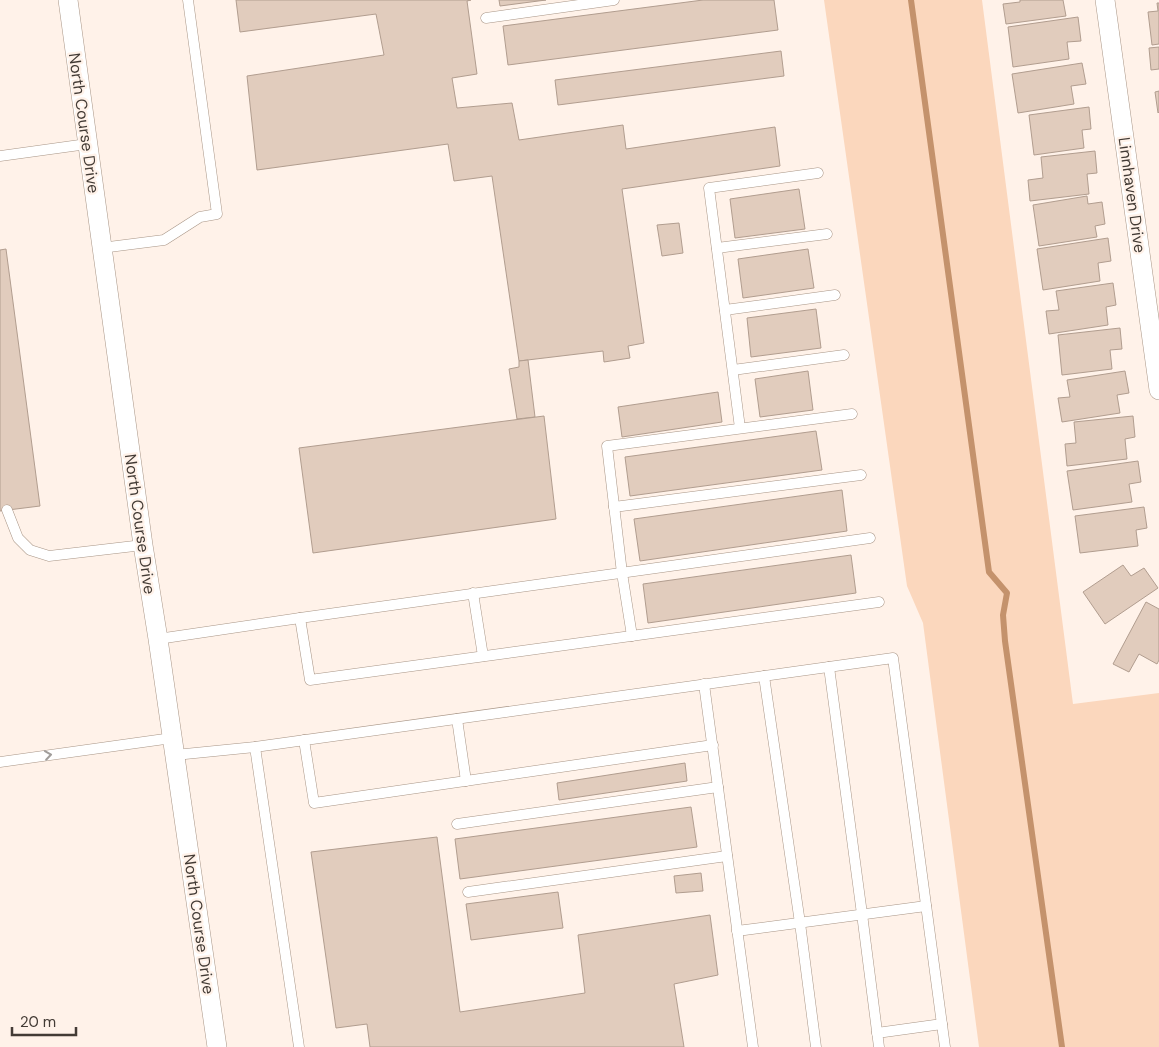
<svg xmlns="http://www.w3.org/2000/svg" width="1159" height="1047" viewBox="0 0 1159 1047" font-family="'DM Sans',sans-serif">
	<rect width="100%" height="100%" fill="#fff2e9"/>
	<path fill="#fbd7bd" d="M824,0H982L1073,704L1159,693V1047H979L923,623L907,586Z"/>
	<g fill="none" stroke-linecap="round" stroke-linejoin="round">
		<path stroke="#c4926c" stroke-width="6" d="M911,0L989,572L1007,593L1003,615L1005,641L1062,1047"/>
	</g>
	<g fill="#e1ccbd" stroke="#b19d8f">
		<path d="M236,0H471L467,1L477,74L452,78L457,108L512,103L519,140L623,125L626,149L775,127L780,166L622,189L644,343L628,346L630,358L604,362L603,351L519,361L492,176L454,181L448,144L257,170L247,76L384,55L376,14L240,32Z"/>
		<path d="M499,0H546L500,6Z"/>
		<path d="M703,0H774L778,30L508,65L503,26Z"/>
		<path d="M1020,0H1063L1066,16L1006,24L1003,4L1020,2Z"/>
		<path d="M1157,3H1159V44L1152,45L1148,12L1158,11Z"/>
		<path d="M1078,17L1081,41L1067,42L1069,59L1013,67L1008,27Z"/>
		<path d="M1159,47V69L1151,70L1149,48Z"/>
		<path d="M781,51L784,76L558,105L555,80Z"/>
		<path d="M1082,63L1086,84L1071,86L1074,104L1018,113L1012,74Z"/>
		<path d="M1159,91V112L1158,113L1155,92Z"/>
		<path d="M1089,107L1091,129L1082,130L1084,148L1034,155L1029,115Z"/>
		<path d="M1095,151L1097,173L1087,174L1089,194L1030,201L1028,180L1043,178L1041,157Z"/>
		<path d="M799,189L805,229L735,238L730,199Z"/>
		<path d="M1087,196L1088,204L1102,202L1105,224L1095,226L1097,237L1039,246L1033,205Z"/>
		<path d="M679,223L683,253L662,256L657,225Z"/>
		<path d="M1108,238L1111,261L1098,263L1100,281L1043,290L1037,249Z"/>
		<path d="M6,249L40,506L0,511V250Z"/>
		<path d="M808,249L814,288L743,298L738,259Z"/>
		<path d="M1113,283L1116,305L1106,307L1108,325L1049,334L1046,311L1059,310L1056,291Z"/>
		<path d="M816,309L821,348L751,357L747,318Z"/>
		<path d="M1120,328L1122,349L1110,350L1112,369L1062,375L1058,335Z"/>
		<path d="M528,360L535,417L517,419L509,369L519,367V361Z"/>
		<path d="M808,371L813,410L760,417L755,379Z"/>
		<path d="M1125,371L1129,393L1117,395L1120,413L1062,422L1058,398L1070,397L1067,380Z"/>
		<path d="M718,392L722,422L622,437L618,407Z"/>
		<path d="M544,416L556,519L313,553L299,448Z"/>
		<path d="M1133,416L1135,437L1125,439L1127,459L1067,466L1065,444L1076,443L1074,422Z"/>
		<path d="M816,431L822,470L630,496L625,457Z"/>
		<path d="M1138,461L1141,482L1129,484L1132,502L1073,510L1067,471Z"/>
		<path d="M842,490L847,531L640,561L634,519Z"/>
		<path d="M1144,507L1147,528L1136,530L1138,546L1080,553L1075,516Z"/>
		<path d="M851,555L856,593L648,623L643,584Z"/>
		<path d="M1123,565L1131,576L1144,568L1158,588L1105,624L1083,592Z"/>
		<path d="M1146,602L1159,609V660L1157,664L1139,654L1129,672L1113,664Z"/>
		<path d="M685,763L687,781L559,800L557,783Z"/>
		<path d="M691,807L697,847L460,879L455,839Z"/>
		<path d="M437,837L460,1012L585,993L578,935L710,915L718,975L674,984L684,1047H370L367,1024L336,1028L311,852Z"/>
		<path d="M701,873L703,891L676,893L674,876Z"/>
		<path d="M558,892L563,928L471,940L466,904Z"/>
	</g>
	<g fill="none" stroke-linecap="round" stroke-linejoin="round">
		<g stroke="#a89586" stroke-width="11">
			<g id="service">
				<path d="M486,18L614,0"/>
				<path d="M0,156L87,144"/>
				<path d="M101,248L164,240L200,217L217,214L188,0"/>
				<path d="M717,248L827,234"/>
				<path d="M725,310L835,295"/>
				<path d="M733,370L844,355"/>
				<path d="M740,428L709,188L818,173"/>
				<path d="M614,507L861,475"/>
				<path d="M7,510L18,538L30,550L49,556L143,545"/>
				<path d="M473,593L483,656"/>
				<path d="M300,618L310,680L879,602"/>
				<path d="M632,636L622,573L607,446L852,414"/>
				<path d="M158,639L300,618L870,538"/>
				<path d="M829,667L862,914L879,1047"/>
				<path d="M764,676L800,923L816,1047"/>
				<path d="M704,684L753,1047"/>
				<path d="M457,719L466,781"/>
				<path d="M304,740L314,803L713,745"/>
				<path d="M255,747L299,1047"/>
				<path d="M175,755L255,747L893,658L945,1047"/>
				<path d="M0,762L172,738"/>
				<path d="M457,824L718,787"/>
				<path d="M468,892L727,856"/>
				<path d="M737,931L926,906"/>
				<path d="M877,1033L942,1024"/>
			</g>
		</g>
		<g stroke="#a89586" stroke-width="20">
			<g id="minor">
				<path d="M68,0L143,545L158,639L217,1047"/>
				<path d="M1105,0L1159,390"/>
			</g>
		</g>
		<use href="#service" stroke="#fff" stroke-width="10"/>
		<use href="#minor" stroke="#fff" stroke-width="19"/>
	</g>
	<defs><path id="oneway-chevron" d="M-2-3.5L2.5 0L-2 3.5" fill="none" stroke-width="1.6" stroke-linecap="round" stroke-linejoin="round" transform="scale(1.25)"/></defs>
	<use stroke="#a19d9a" href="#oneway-chevron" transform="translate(48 755) rotate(-8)"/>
	<g text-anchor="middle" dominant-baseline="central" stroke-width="4.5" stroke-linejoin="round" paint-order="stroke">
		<g font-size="16" fill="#433b35" stroke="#fff2e9">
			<text transform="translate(84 123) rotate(82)">North Course Drive</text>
			<text transform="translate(1132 195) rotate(82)">Linnhaven Drive</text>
			<text transform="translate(140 524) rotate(82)">North Course Drive</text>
			<text transform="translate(199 924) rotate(82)">North Course Drive</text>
		</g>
	</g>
	<path d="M12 1027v8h64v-8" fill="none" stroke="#433b35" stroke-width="2.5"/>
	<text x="20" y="1027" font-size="15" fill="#433b35" stroke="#fff2e9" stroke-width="4" paint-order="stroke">20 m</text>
</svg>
